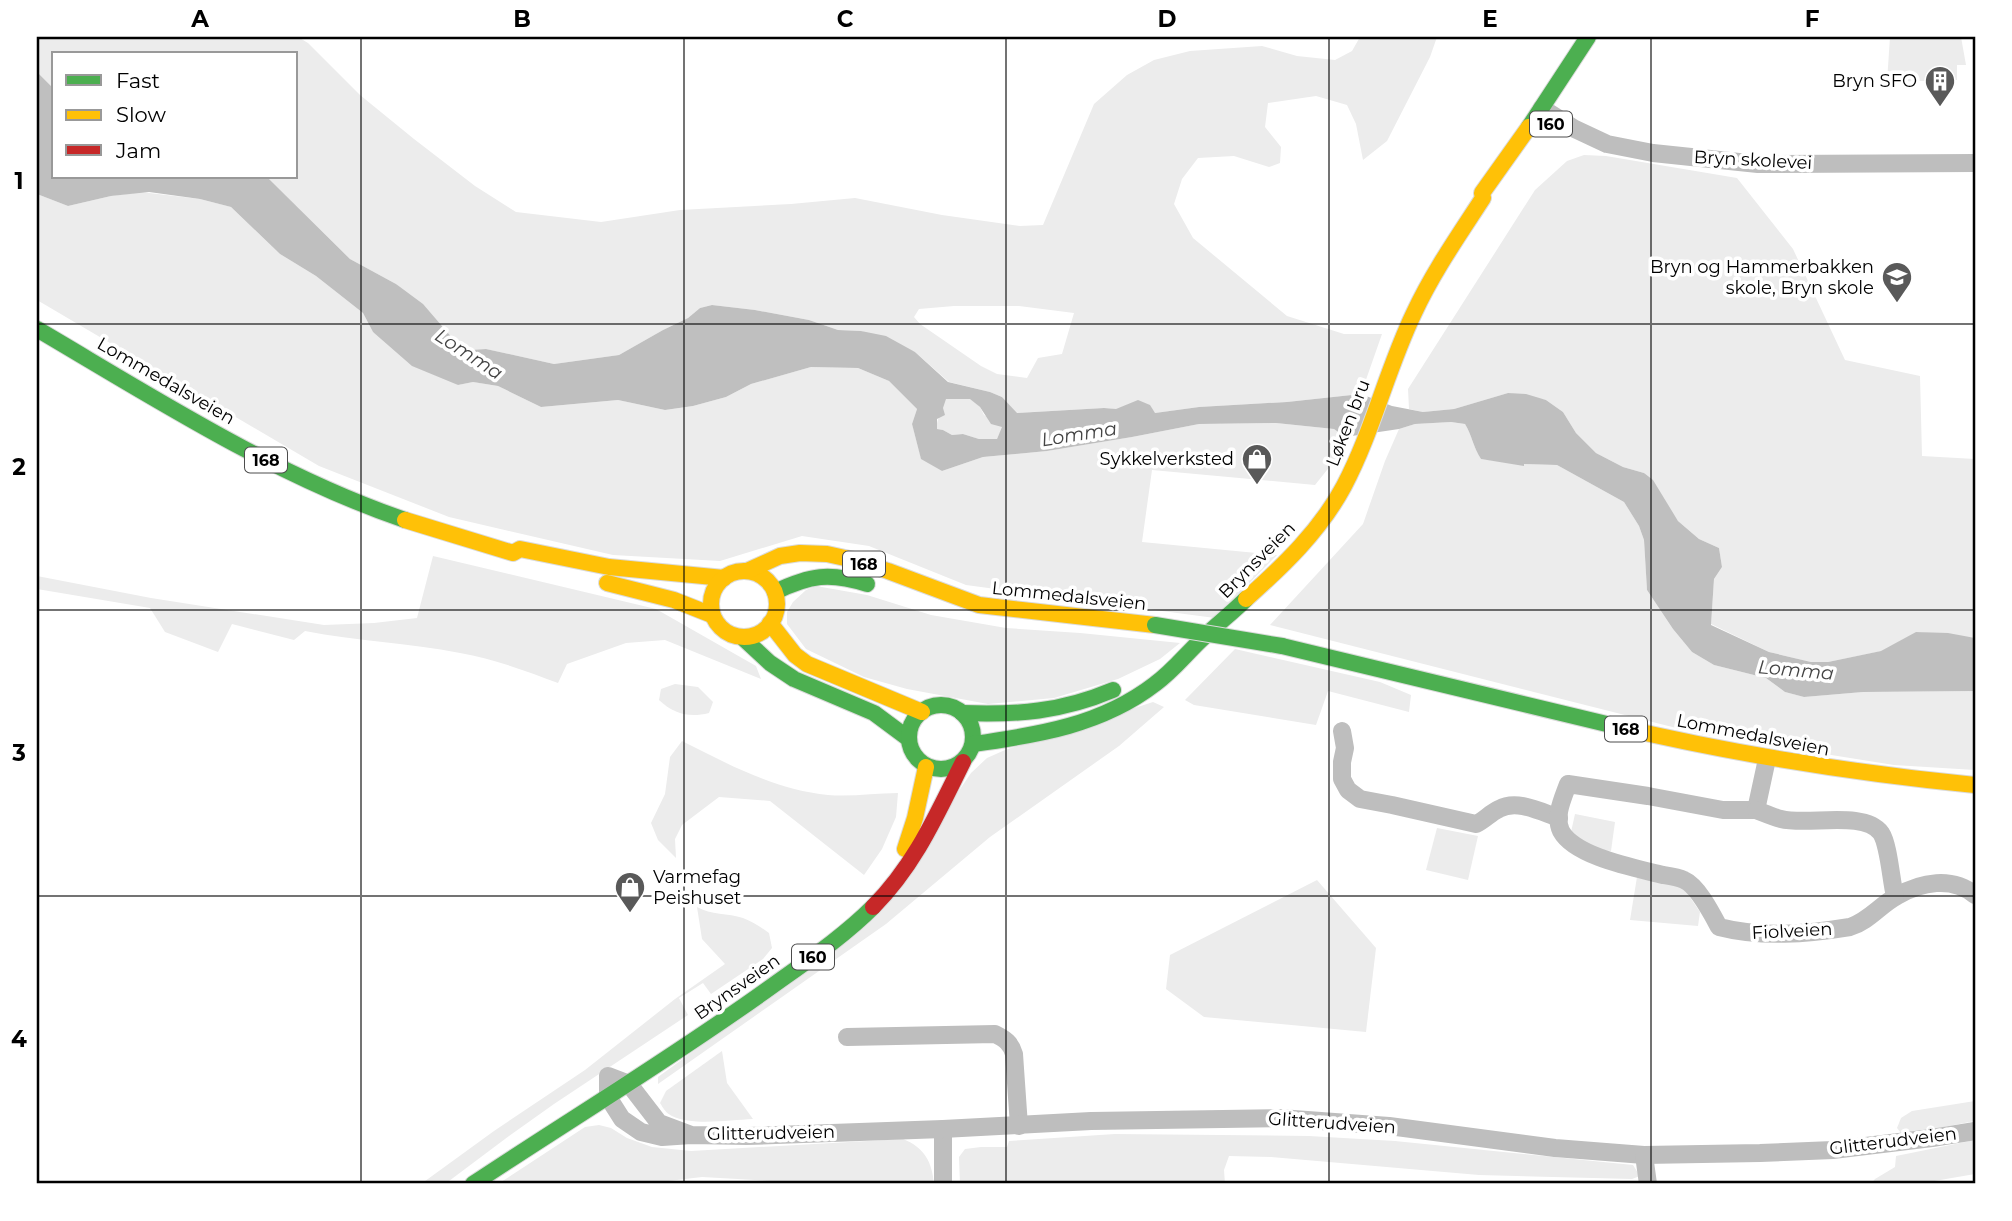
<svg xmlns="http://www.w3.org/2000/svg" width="2012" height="1221" viewBox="0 0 2012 1221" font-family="Montserrat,sans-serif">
	<rect width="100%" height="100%" fill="#fff"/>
	<g fill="#ececec" fill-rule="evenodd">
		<path d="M37,37H298L308,43L360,95L414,139L475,186L516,212L601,222L680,210L791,204L855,198L942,215L1020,226L1043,225L1094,104L1127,75L1154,60L1190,51L1262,46L1297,56L1335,60L1352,51L1360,37H1437L1430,57L1387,141L1363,160L1356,124L1347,105L1316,96L1268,103L1265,127L1281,147L1280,163L1269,167L1234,156L1198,158L1182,179L1174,204L1193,238L1287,316L1344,334H1382L1361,394L1287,402L1199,407L1155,413L1104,408L1016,413L1002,397L990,392L949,382L915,352L861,331L838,330L809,320L755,310L712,305L700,308L688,318L663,330L619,355L554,364L486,349L470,350L460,347L441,325L396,284L350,259L267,177H296V54H54V89L37,72ZM954,306H1019L1074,313L1062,354L1038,358L1027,378L997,374L981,366L920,324L914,317L919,309Z"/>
		<path d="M1890,37H1961L1966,65H1957V80L1887,82Z"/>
		<path d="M1584,155L1606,156L1737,178L1793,249L1845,360L1920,376L1922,456L1975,459V638L1917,632L1882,651L1828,662H1811L1769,652L1711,624L1714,579L1722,567L1719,548L1699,539L1678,521L1644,473L1623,467L1596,453L1576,433L1563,412L1546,400L1508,393L1454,409L1423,412L1409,409L1408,389L1535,190L1567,161Z"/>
		<path d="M141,192L200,199L231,207L280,254L316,276L363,313L373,332L458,385L473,382L498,386L541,407L618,400L665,410L693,406L726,397L751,384L811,367L858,368L889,381L917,409L912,424L921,458L942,471L983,457L1047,451L1132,437L1199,424L1276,423L1334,429L1345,437L1339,455L1315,485L1152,470L1142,542L1277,555L1215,618L966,585L869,546L802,536L720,561L613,555L449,517L319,466L37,300V194L68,206L111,196Z"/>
		<path d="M970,398L980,407L984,415L1003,426L997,439H979L963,434L952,435L943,430L936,429C937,418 943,410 945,399Z"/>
		<path d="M1451,422L1465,424C1472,435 1473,447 1481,459L1522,464L1557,465L1624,502L1639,526L1644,540L1647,590L1673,629L1692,652L1714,665L1766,678L1785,692L1804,697L1863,692L1975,691V770L1894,765L1700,734L1270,625L1363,524L1385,461L1399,429L1415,424Z"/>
		<path d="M433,556L656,609L756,666L761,679L665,640L626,643L567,664L558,683C526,671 494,659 460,653C409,643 356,641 305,631L294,640L232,624L218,652L165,632L150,608L37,589V576L151,598L324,625L374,623L417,618Z"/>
		<path d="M816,586L867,595L931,615L1006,628L1080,633L1180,643L1160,659L1118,679L1054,698L988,704L907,689L864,677L806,649L787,624V612L793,602L806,590Z"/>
		<path d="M1235,649L1380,682L1411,695L1409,712L1328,691L1316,725L1194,705L1185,700Z"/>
		<path d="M675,684L698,687L713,702L709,713C689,718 674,714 659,700L661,689Z"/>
		<path d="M1153,702L1164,707L1119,746L990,837L886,924L658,1084V1077L868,924L971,773L987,758L1005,750Z"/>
		<path d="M682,741C728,764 775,790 828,795C851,797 875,793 898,793L896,817L882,849L864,875L770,801L719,797L682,825L675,839L676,858L658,840L651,823L665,794L670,757Z"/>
		<path d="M1575,814L1615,822L1611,851C1597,850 1580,843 1571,832Z"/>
		<path d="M1437,828L1478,836L1468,880L1426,870Z"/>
		<path d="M1637,877L1683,887L1700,912L1698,926L1630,920Z"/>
		<path d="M1317,880L1376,948L1366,1032L1204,1017L1166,989L1170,955Z"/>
		<path d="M697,907C711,915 728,913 743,918C753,922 761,927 769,933L772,948L763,959L711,994L703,983L679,998L688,1015L554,1104L509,1136L445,1184H421L494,1131L585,1070L675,999L725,964L702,939Z"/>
		<path d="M722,1051L727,1083L753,1119C730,1120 692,1126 672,1116C666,1113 663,1108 660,1103L666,1091Z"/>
		<path d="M1975,1101V1121L1911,1133H1901L1897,1128L1901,1118L1912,1111Z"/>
		<path d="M599,1125L611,1128L627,1138L652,1147L691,1151L903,1139C925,1148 932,1162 934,1184H826L702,1177L643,1184H498L585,1127Z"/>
		<path d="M1115,1134L1309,1136L1395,1141L1633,1165L1640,1176L1632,1179L1479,1175L1271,1157L1229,1156L1224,1170L1225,1184H960L959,1157L965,1149L981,1147H1007L1009,1141Z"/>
		<path d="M1975,1140V1174L1917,1184H1871L1875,1179L1895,1167L1896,1156Z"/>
	</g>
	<path fill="#bfbfbf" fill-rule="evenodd" d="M37,72L54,89V177H267L350,259L396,284L423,304L460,347L470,350L486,349L554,364L619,355L663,330L688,318L700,308L712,305L755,310L809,320L838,330L861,331L886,336L915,352L948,382L990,392L1002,397L1017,413L1104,408L1116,409L1138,400L1150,405L1155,413L1199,407L1287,402L1361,394L1392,406L1423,412L1454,409L1508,393L1526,394L1546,400L1563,412L1576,433L1596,453L1623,467L1644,473L1653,480L1678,521L1699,539L1719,548L1722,567L1714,579L1711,625L1769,652L1811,662H1828L1881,651L1916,632L1948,633L1975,638V691L1863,692L1804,697L1785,692L1766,678L1714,665L1692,652L1673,629L1647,590L1644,540L1639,526L1624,502L1557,465L1524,464V466L1481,459C1473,447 1472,435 1465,424L1451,422L1415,424L1399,429L1345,437L1334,429L1276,423L1199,424L1132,437L1047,451L983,457L942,471L921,459L912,424L917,409L889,381L858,368L811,367L751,384L726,397L693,406L665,410L618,400L541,407L498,386L473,382L458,385L412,366L373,332L363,313L316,276L280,254L231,207L200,199L149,192L111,196L68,206L37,194ZM946,399H970L980,407L991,424L1002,427L997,439H979L963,434L952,435L943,430L937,429V419L945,415L943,408Z"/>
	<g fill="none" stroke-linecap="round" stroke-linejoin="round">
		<g stroke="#dbdbdb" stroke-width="18">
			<g id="fast">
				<path d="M1529,127L1588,37"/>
				<path d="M37,329C156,399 274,475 405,520"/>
				<path d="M775,592C810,575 830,572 867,584"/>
				<path d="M743,638L770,663L794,679L874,713L909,739"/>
				<path d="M1282,646L1615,726"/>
				<circle cx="941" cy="737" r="32"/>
				<path d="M962,713C1017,715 1061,712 1113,690"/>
				<path d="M973,744C1038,735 1102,725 1155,684C1173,671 1186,654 1202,639C1216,625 1232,613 1246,599"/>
				<path d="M473,1184C571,1119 672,1058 768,989C804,963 842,938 873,907"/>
			</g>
		</g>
		<g stroke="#dbdbdb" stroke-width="18">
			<g id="slow">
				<path d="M405,520L513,553L520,549L609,567L724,578"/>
				<circle cx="744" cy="604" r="33"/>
				<path d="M747,571L780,556L800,553L827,554L854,560L888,571L979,605L1155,625"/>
				<path d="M607,583L674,600L712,615"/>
				<path d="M1246,599C1283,566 1320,531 1344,486C1373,431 1387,369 1414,313C1433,272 1459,235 1483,198L1482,193L1529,127"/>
				<path d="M770,623L795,655L807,664L922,712"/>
				<path d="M1615,726C1734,754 1853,773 1975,785"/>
				<path d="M905,849L915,818L926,767"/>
			</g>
		</g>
		<g stroke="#dbdbdb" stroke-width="18">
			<path id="jam" d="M873,907C915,865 937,814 963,762"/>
		</g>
		<g stroke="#bebebe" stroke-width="18">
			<path d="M1542,108L1575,129L1607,144L1653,153L1758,164L1975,163"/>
			<path d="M1342,731L1345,748L1342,762V779L1348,790L1360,799L1392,805L1476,824C1485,820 1490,813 1499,809C1517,799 1541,812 1559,818"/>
			<path d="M1767,759L1756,810H1723L1648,796L1568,784C1563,798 1554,816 1561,831C1575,857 1636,868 1663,875C1670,876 1678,877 1684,880C1698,886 1712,914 1719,927C1762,938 1807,934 1850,927C1869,921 1880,905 1897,896C1921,882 1952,876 1975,895"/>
			<path d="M1756,810C1764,813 1773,817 1781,819C1807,826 1864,810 1881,833C1889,845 1891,881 1895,896"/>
			<path d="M847,1037L995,1034C1005,1039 1011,1043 1014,1054L1019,1126"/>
			<path d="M943,1129V1184"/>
			<path d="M691,1135L659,1123L629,1084L608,1076V1097L622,1119L641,1132L662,1137L691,1135L747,1136L943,1129L1091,1121L1280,1118L1389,1126L1555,1148L1644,1155L1760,1153L1833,1150L1932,1138L1975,1131"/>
			<path d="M1644,1155L1648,1184"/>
		</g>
		<use href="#fast" stroke="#4caf50" stroke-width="16"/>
		<use href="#slow" stroke="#ffc107" stroke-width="16"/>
		<use href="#jam" stroke="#c62828" stroke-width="16"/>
		<g stroke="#dbdbdb" stroke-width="18" stroke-linecap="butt">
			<path id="fast-bridge" d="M1155,625L1282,646"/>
		</g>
		<use href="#fast-bridge" stroke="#4caf50" stroke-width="16"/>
	</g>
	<path fill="none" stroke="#000" stroke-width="2" stroke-opacity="0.55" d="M361,37V1184M684,37V1184M1006,37V1184M1329,37V1184M1651,37V1184M37,324H1975M37,610H1975M37,896H1975"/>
	<defs>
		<g id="building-pin" transform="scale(1.575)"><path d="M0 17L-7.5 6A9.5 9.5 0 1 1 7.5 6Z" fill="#595959" stroke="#fff"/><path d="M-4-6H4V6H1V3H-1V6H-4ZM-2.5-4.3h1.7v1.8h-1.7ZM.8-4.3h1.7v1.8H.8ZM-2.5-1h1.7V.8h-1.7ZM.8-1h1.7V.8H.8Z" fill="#fff"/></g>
		<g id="school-pin" transform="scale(1.575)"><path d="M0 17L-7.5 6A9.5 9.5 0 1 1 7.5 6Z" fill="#595959" stroke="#fff"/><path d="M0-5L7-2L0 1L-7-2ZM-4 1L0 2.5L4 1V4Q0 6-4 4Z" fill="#fff"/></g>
		<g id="shop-pin" transform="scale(1.575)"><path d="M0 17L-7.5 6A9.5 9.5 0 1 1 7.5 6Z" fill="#595959" stroke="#fff"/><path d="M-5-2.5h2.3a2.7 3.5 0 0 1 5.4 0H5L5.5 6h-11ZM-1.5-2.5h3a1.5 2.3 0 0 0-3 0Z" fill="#fff"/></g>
	</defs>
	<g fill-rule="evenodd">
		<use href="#building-pin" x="1940" y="81"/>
		<use href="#school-pin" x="1897" y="277"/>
		<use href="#shop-pin" x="1257" y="459"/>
		<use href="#shop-pin" x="630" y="887"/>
	</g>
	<g text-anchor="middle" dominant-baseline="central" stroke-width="7" stroke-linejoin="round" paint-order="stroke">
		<g fill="#fff" stroke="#4c4c4c" stroke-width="2">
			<rect x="1530" y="111.5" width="42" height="25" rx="5"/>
			<rect x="245" y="447.5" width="42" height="25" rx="5"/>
			<rect x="843" y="551.5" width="42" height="25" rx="5"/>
			<rect x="1605" y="716.5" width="42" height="25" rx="5"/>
			<rect x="792" y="944.5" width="42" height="25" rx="5"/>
		</g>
		<g font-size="16" font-weight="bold" fill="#000">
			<text x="1551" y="124">160</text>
			<text x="266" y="460">168</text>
			<text x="864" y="564">168</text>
			<text x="1626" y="729">168</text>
			<text x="813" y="957">160</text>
		</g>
		<g font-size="18" fill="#000" stroke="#fff" text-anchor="end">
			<text x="1917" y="81">Bryn SFO</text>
			<text x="1874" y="267">Bryn og Hammerbakken<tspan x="1874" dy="21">skole, Bryn skole</tspan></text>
			<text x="1234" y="459">Sykkelverksted</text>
			<text x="653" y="877" text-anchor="start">Varmefag<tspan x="653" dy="21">Peishuset</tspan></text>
		</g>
		<g font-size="18" fill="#000" stroke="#fff">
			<text transform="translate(1753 160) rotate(3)">Bryn skolevei</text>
			<text transform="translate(166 381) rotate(30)">Lommedalsveien</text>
			<text transform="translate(1348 423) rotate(-69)">Løken bru</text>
			<text transform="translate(1257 560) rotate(-45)">Brynsveien</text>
			<text transform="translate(1069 596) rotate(6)">Lommedalsveien</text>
			<text transform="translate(1753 735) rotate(11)">Lommedalsveien</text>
			<text transform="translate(1792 931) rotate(-3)">Fiolveien</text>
			<text transform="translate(737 987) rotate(-35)">Brynsveien</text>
			<text transform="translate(1332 1123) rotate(4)">Glitterudveien</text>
			<text transform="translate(771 1133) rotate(-1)">Glitterudveien</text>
			<text transform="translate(1893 1141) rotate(-7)">Glitterudveien</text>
		</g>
		<g font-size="19" font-style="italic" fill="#444" stroke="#fff">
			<text transform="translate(469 354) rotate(33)">Lomma</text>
			<text transform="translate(1079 434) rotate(-9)">Lomma</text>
			<text transform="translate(1796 670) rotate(5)">Lomma</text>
		</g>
	</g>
	<rect width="2012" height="1221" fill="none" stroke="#ffffff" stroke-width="77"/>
	<rect x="52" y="52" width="245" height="126" fill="#ffffff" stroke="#999999" stroke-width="2"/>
	<rect x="66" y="75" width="35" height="10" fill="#4caf50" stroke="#999999" stroke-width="2"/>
	<text x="116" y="88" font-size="21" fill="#000000">Fast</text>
	<rect x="66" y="110" width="35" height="10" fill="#ffc107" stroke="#999999" stroke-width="2"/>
	<text x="116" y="122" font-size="21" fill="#000000">Slow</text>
	<rect x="66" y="145" width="35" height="10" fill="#c62828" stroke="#999999" stroke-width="2"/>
	<text x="116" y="158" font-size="21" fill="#000000">Jam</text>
	<rect x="38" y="38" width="1936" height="1144" fill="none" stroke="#000" stroke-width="2.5"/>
	<g font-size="23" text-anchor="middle" font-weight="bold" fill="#000">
		<text x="200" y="27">A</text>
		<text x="522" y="27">B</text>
		<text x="845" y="27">C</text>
		<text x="1167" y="27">D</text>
		<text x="1490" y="27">E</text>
		<text x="1812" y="27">F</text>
		<text x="19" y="189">1</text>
		<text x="19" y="475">2</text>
		<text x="19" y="761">3</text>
		<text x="19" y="1047">4</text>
	</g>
</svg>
